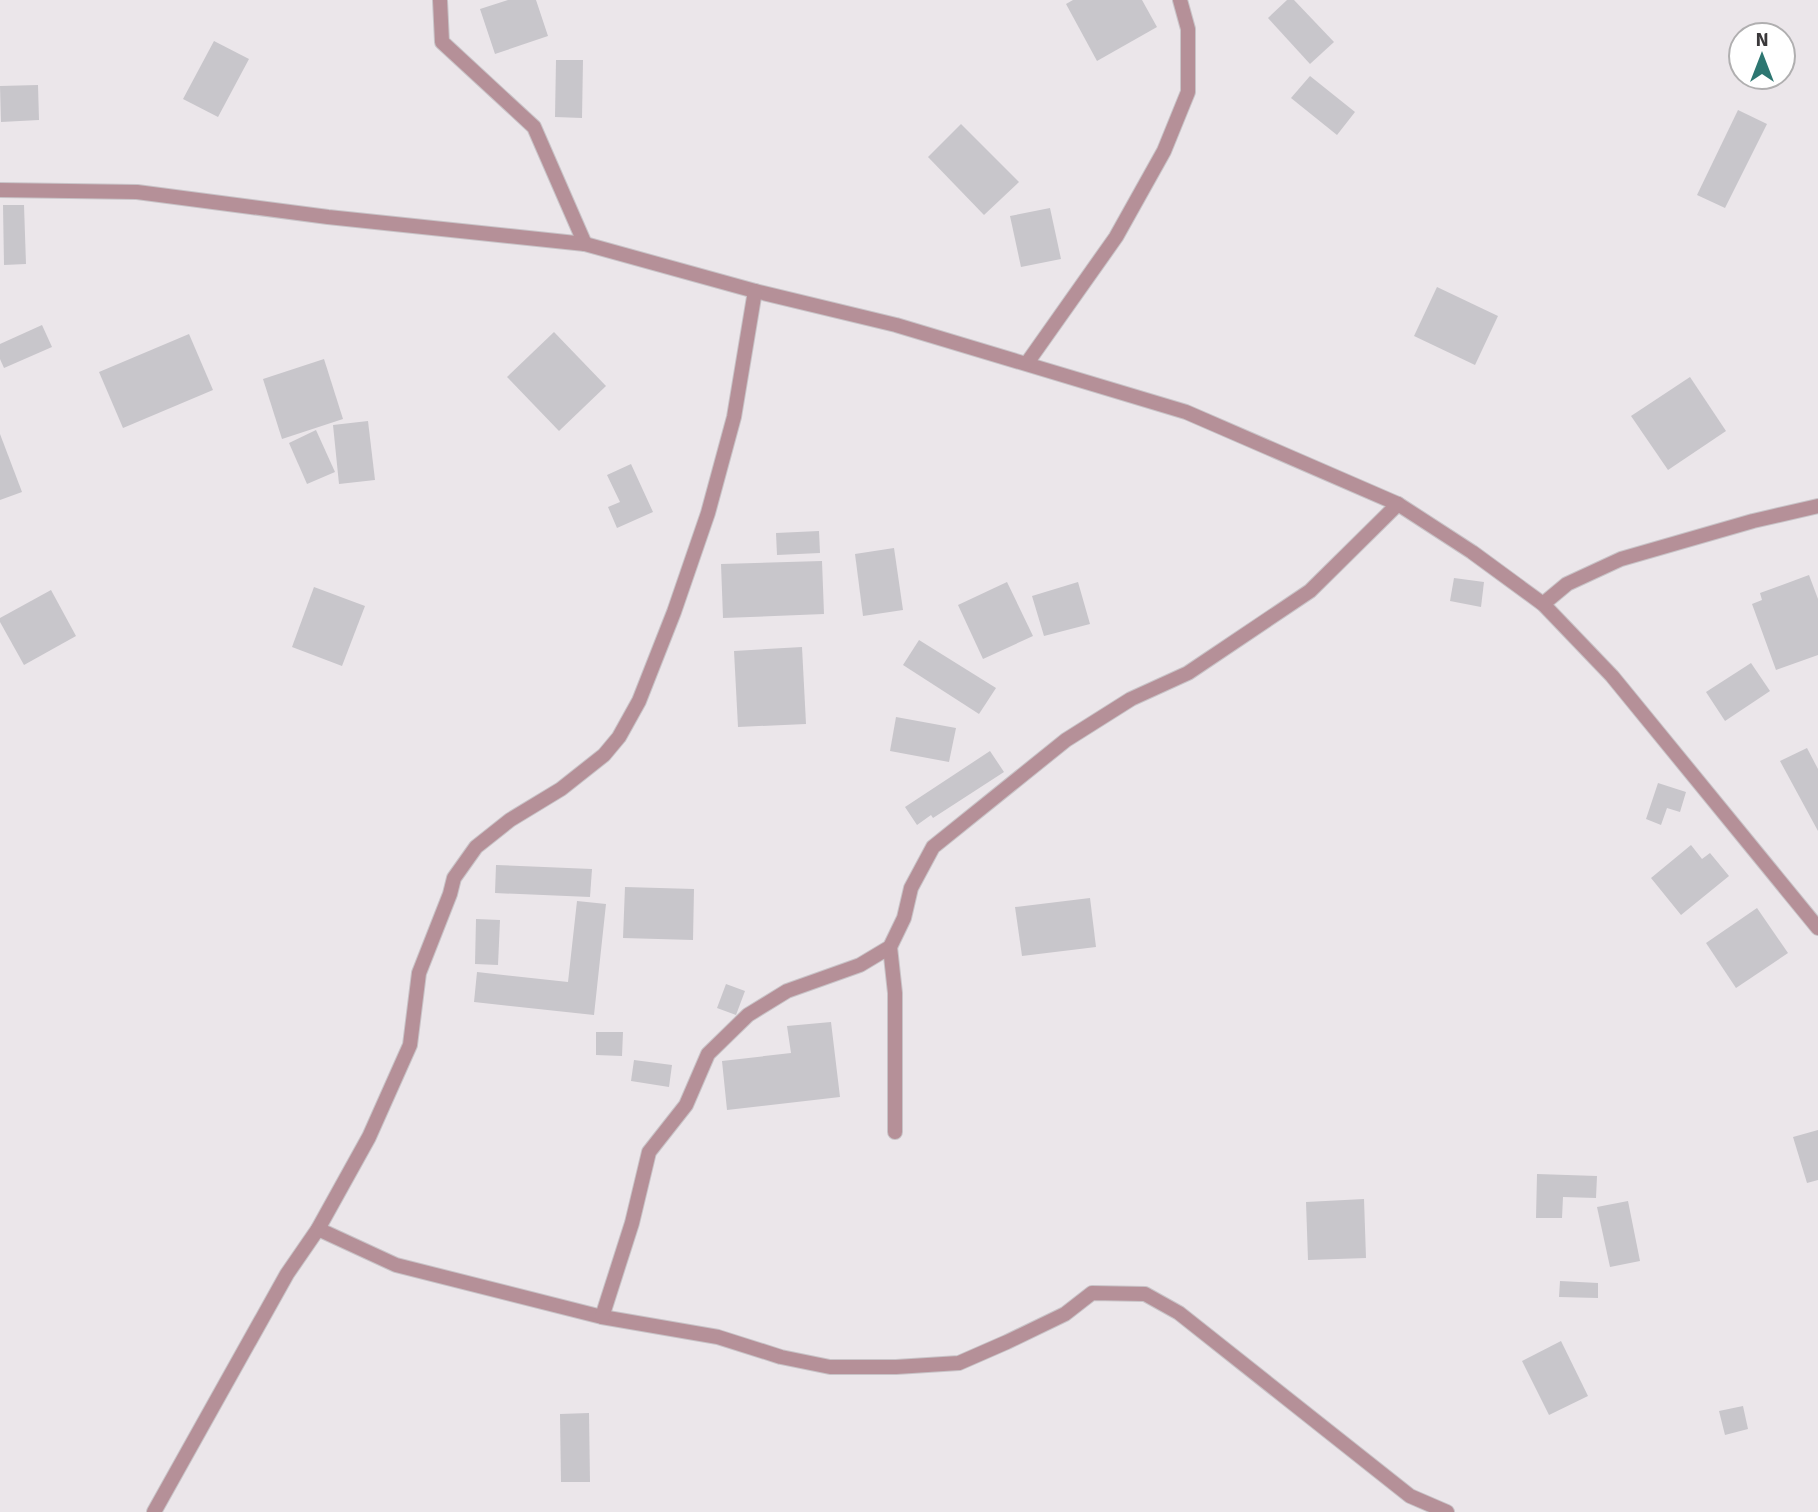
<svg xmlns="http://www.w3.org/2000/svg" width="1818" height="1512" viewBox="0 0 1818 1512" font-family="Signika,sans-serif">
	<rect width="100%" height="100%" fill="#ebe6ea"/>
	<g fill="#c8c6cb">
		<path d="M508,0H536L548,36L495,54L480,9Z"/>
		<path d="M1073,0H1142L1157,27L1097,61L1066,4Z"/>
		<path d="M1287,0H1294L1334,42L1310,64L1268,18Z"/>
		<path d="M214,41L249,59L218,117L183,99Z"/>
		<path d="M556,60H583L582,118L555,117Z"/>
		<path d="M1310,76L1355,112L1337,135L1291,98Z"/>
		<path d="M38,85L39,120L1,122L0,86Z"/>
		<path d="M1738,110L1767,124L1725,208L1697,195Z"/>
		<path d="M961,124L1019,182L984,215L928,157Z"/>
		<path d="M3,205H24L26,264L4,265Z"/>
		<path d="M1050,208L1061,259L1021,267L1010,216Z"/>
		<path d="M1437,287L1498,316L1475,365L1414,336Z"/>
		<path d="M42,325L52,347L4,368L0,359V344Z"/>
		<path d="M554,332L606,386L559,431L507,377Z"/>
		<path d="M189,334L213,390L123,428L99,372Z"/>
		<path d="M324,359L343,419L282,439L263,379Z"/>
		<path d="M1690,377L1726,431L1668,470L1631,416Z"/>
		<path d="M368,421L375,480L339,484L333,425Z"/>
		<path d="M316,430L335,472L307,484L289,443Z"/>
		<path d="M0,434L22,492L0,500Z"/>
		<path d="M631,464L653,512L617,528L608,507L620,502L607,475Z"/>
		<path d="M819,531L820,553L777,555L776,533Z"/>
		<path d="M894,548L903,610L863,616L855,554Z"/>
		<path d="M822,561L824,614L723,618L721,564Z"/>
		<path d="M1809,575L1818,599V655L1776,670L1752,604L1762,600L1760,593Z"/>
		<path d="M1454,578L1484,582L1481,607L1450,601Z"/>
		<path d="M1007,582L1033,636L983,659L958,605Z"/>
		<path d="M1078,582L1090,624L1044,636L1032,596Z"/>
		<path d="M314,587L365,606L342,666L292,647Z"/>
		<path d="M51,590L76,636L24,665L0,622V618Z"/>
		<path d="M919,640L996,688L979,714L903,665Z"/>
		<path d="M802,647L806,724L738,727L734,651Z"/>
		<path d="M1751,663L1770,691L1725,721L1706,692Z"/>
		<path d="M896,717L956,728L949,762L890,751Z"/>
		<path d="M1807,748L1818,769V831L1780,761Z"/>
		<path d="M990,751L1004,772L933,818L931,815L917,825L905,807Z"/>
		<path d="M1658,783L1686,792L1680,812L1667,808L1661,825L1646,819Z"/>
		<path d="M1691,845L1702,859L1710,853L1729,876L1681,915L1651,878Z"/>
		<path d="M496,865L592,869L590,897L495,893Z"/>
		<path d="M625,887L694,889L693,940L623,938Z"/>
		<path d="M1090,898L1096,947L1022,956L1015,907Z"/>
		<path d="M577,901L606,904L594,1015L474,1002L477,972L568,982Z"/>
		<path d="M1757,908L1788,953L1736,988L1706,943Z"/>
		<path d="M476,919L500,920L498,965L475,964Z"/>
		<path d="M726,984L745,991L736,1015L717,1008Z"/>
		<path d="M831,1022L840,1097L727,1110L722,1061L791,1053L787,1026Z"/>
		<path d="M596,1032H623L622,1056L596,1055Z"/>
		<path d="M634,1060L672,1065L669,1087L631,1081Z"/>
		<path d="M1818,1130V1180L1807,1183L1793,1137Z"/>
		<path d="M1537,1174L1597,1176L1596,1198L1563,1197L1562,1218H1536Z"/>
		<path d="M1364,1199L1366,1258L1308,1260L1306,1202Z"/>
		<path d="M1628,1201L1640,1261L1610,1267L1597,1207Z"/>
		<path d="M1560,1281L1598,1283V1298L1559,1297Z"/>
		<path d="M1561,1341L1588,1396L1549,1415L1522,1361Z"/>
		<path d="M1743,1406L1748,1429L1725,1435L1719,1411Z"/>
		<path d="M589,1413L590,1482H561L560,1414Z"/>
	</g>
	<g fill="none" stroke-linecap="round" stroke-linejoin="round">
		<g stroke="#c8c3c7" stroke-width="16">
			<g id="street">
				<path d="M440,0L442,42L534,127L585,244"/>
				<path d="M0,190L137,192L328,217L585,244L755,291L896,325L1186,412L1398,504L1472,552L1543,604L1612,676L1818,928"/>
				<path d="M1027,363L1116,237L1164,151L1188,92V29L1180,0"/>
				<path d="M1543,604L1567,584L1621,559L1753,521L1818,506"/>
				<path d="M890,947L895,993V1132"/>
				<path d="M318,1229L396,1265L602,1317L718,1337L781,1357L830,1367H896L959,1363L1007,1342L1065,1314L1092,1293L1145,1294L1179,1313L1410,1496L1447,1512"/>
				<path d="M602,1317L632,1223L649,1152L686,1105L708,1054L748,1015L787,991L860,965L890,947L904,918L911,888L933,847L1066,740L1131,699L1188,673L1310,591L1398,504"/>
				<path d="M154,1512L287,1274L318,1229L369,1137L410,1045L419,973L450,894L454,878L476,847L510,820L561,789L604,755L619,737L639,701L674,612L708,513L734,417L755,291"/>
			</g>
		</g>
		<use href="#street" stroke="#b59098" stroke-width="14"/>
	</g>
	<g transform="translate(1762 56)"><circle r="33" fill="#ffffff" stroke="#b0afb0" stroke-width="2"/>
	<path d="M0-5L12 26L0 18L-12 26Z" fill="#2d7671"/>
	<text y="-10" font-size="19" font-weight="bold" text-anchor="middle" fill="#3a383a">N</text>
	</g>
</svg>
